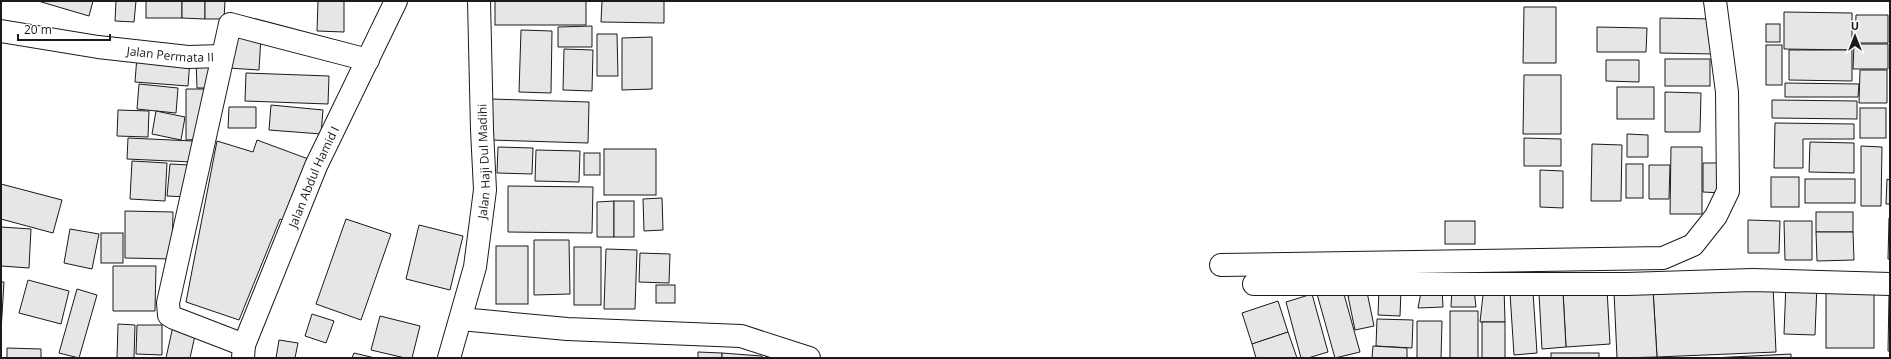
<svg xmlns="http://www.w3.org/2000/svg" width="1891" height="359" viewBox="0 0 1891 359" font-family="'Open Sans',sans-serif">
	<rect width="100%" height="100%" fill="#fff"/>
	<g fill="#e6e6e6" stroke="#1a1a1a">
		<path d="M38,1H93L89,16Z"/>
		<path d="M116,1H136L134,22L115,21Z"/>
		<rect x="146" y="1" width="36" height="17"/>
		<path d="M182,1H205V19L182,18Z"/>
		<path d="M205,1H225L224,19H205Z"/>
		<path d="M318,1H344V32L317,31Z"/>
		<rect x="495" y="1" width="91" height="24"/>
		<path d="M602,1H664V23L601,22Z"/>
		<path d="M1524,7H1556V63H1523Z"/>
		<path d="M1784,12L1852,13V50L1784,49Z"/>
		<path d="M1856,15H1888V43H1855Z"/>
		<path d="M1660,18L1714,19L1713,54L1660,53Z"/>
		<rect x="1766" y="24" width="14" height="18"/>
		<path d="M592,26V47H558V27Z"/>
		<path d="M1597,27L1647,28L1646,52H1597Z"/>
		<path d="M521,30L552,31L551,93L519,92Z"/>
		<path d="M597,34H617L618,76H597Z"/>
		<path d="M230,35L261,36L259,70L228,68Z"/>
		<path d="M652,37V89L622,90V38Z"/>
		<path d="M1854,44H1888V69H1853Z"/>
		<rect x="1766" y="45" width="16" height="40"/>
		<path d="M564,49L593,50L592,91L563,90Z"/>
		<path d="M1789,50H1852V81L1789,80Z"/>
		<path d="M137,56L190,60L188,86L135,82Z"/>
		<path d="M196,59H213V88H197Z"/>
		<rect x="1665" y="59" width="45" height="27"/>
		<path d="M1606,60H1639V82L1606,81Z"/>
		<path d="M1860,70H1887V103H1859Z"/>
		<path d="M246,73L329,76L328,104L245,101Z"/>
		<path d="M1524,75H1561V134H1523Z"/>
		<path d="M1785,83L1859,84L1858,97H1785Z"/>
		<path d="M139,84L178,88L176,113L137,109Z"/>
		<rect x="1617" y="87" width="37" height="32"/>
		<path d="M186,89H204V139L186,140Z"/>
		<path d="M1665,92L1701,93L1700,132H1665Z"/>
		<path d="M491,99L589,102L588,143L490,140Z"/>
		<path d="M1772,100L1857,101V119L1772,118Z"/>
		<path d="M271,105L323,110L321,134L269,130Z"/>
		<path d="M229,107H256V128H228Z"/>
		<rect x="1860" y="108" width="26" height="30"/>
		<path d="M118,110L149,111L148,137L117,136Z"/>
		<path d="M156,111L185,117L181,140L152,134Z"/>
		<path d="M1775,123L1854,124V139H1803V168H1774Z"/>
		<path d="M1627,134L1648,135V157H1627Z"/>
		<path d="M128,138L193,141L192,162L127,159Z"/>
		<path d="M1524,138L1561,139V166H1524Z"/>
		<path d="M257,140L311,160L288,222L280,219L239,320L186,302L217,141L253,152Z"/>
		<path d="M1810,142L1854,143V173L1809,172Z"/>
		<path d="M1592,144L1622,145L1621,201H1591Z"/>
		<path d="M1861,146L1882,147L1881,206H1861Z"/>
		<path d="M498,147L533,148L532,174L497,173Z"/>
		<path d="M1671,147H1702V214H1670Z"/>
		<rect x="604" y="149" width="52" height="46"/>
		<path d="M536,150L580,151L579,182L535,181Z"/>
		<rect x="584" y="153" width="16" height="22"/>
		<path d="M132,161L167,163L165,201L130,199Z"/>
		<path d="M1703,163H1723V193L1703,192Z"/>
		<path d="M170,164L190,165L188,197L167,196Z"/>
		<rect x="1626" y="164" width="17" height="34"/>
		<path d="M1649,165H1670L1669,199H1649Z"/>
		<path d="M1540,170L1563,171V208L1540,207Z"/>
		<rect x="1771" y="177" width="28" height="30"/>
		<rect x="1805" y="179" width="50" height="24"/>
		<path d="M1887,179L1890,180V204H1886Z"/>
		<path d="M1,184L62,200L53,233L1,219Z"/>
		<path d="M508,186L593,187L592,233L508,232Z"/>
		<path d="M662,198L663,230L644,231L643,199Z"/>
		<path d="M614,201V237H597V202Z"/>
		<rect x="614" y="201" width="20" height="36"/>
		<path d="M125,211L173,212L172,259L125,258Z"/>
		<rect x="1816" y="212" width="37" height="20"/>
		<path d="M1889,218H1890V259H1888Z"/>
		<path d="M346,219L391,234L361,320L316,304Z"/>
		<path d="M1748,220L1780,221L1779,253H1748Z"/>
		<rect x="1445" y="221" width="30" height="23"/>
		<path d="M1784,221H1812V260H1785Z"/>
		<path d="M419,225L463,236L450,290L406,279Z"/>
		<path d="M1,227L31,229L29,268L1,266Z"/>
		<path d="M70,229L99,234L92,269L64,263Z"/>
		<path d="M1816,232H1853L1854,260L1817,261Z"/>
		<rect x="101" y="233" width="22" height="30"/>
		<path d="M534,240H569L570,294L534,295Z"/>
		<rect x="496" y="246" width="32" height="58"/>
		<rect x="574" y="247" width="27" height="58"/>
		<path d="M606,249L637,250L635,309H604Z"/>
		<path d="M640,253L670,254L669,283L639,282Z"/>
		<path d="M113,266H156L155,311H113Z"/>
		<path d="M28,280L69,291L61,324L19,313Z"/>
		<path d="M1,282H4L1,331Z"/>
		<path d="M1786,283L1817,284L1815,335L1784,334Z"/>
		<rect x="656" y="285" width="19" height="18"/>
		<path d="M1773,285L1776,352L1657,357L1653,290Z"/>
		<path d="M1484,286L1504,287L1505,322H1480Z"/>
		<path d="M1342,287L1360,352L1335,358L1317,294Z"/>
		<path d="M1422,287L1442,289L1443,307L1418,308Z"/>
		<path d="M1452,288L1474,289L1476,307H1451Z"/>
		<path d="M77,289L97,295L79,358L59,353Z"/>
		<path d="M1379,289L1401,290L1400,316L1378,315Z"/>
		<path d="M1607,289L1610,344L1566,347L1563,292Z"/>
		<path d="M1653,290L1657,357L1617,358L1614,292Z"/>
		<rect x="1826" y="291" width="48" height="57"/>
		<path d="M1367,292L1374,326L1355,330L1348,296Z"/>
		<path d="M1533,292L1537,353L1514,355L1510,293Z"/>
		<path d="M1563,292L1566,347L1542,349L1539,293Z"/>
		<path d="M1312,294L1328,352L1308,358H1301L1286,302Z"/>
		<path d="M1889,295H1890V351H1888Z"/>
		<path d="M1278,301L1288,332L1252,344L1242,313Z"/>
		<rect x="1450" y="311" width="28" height="47"/>
		<path d="M312,314L334,321L326,343L305,336Z"/>
		<path d="M380,316L420,326L412,358H405L371,350Z"/>
		<path d="M1377,319L1413,320L1412,348L1376,346Z"/>
		<path d="M1417,321H1442L1441,358H1417Z"/>
		<rect x="1482" y="322" width="23" height="36"/>
		<path d="M118,324L135,325L134,358H117Z"/>
		<path d="M137,325H162V355L136,354Z"/>
		<path d="M173,326L196,331L190,358H166Z"/>
		<path d="M1288,332L1297,358H1256L1252,344Z"/>
		<path d="M279,340L298,343L295,358H276Z"/>
		<path d="M1373,346L1407,348V358H1372Z"/>
		<path d="M7,348L41,349V358H7Z"/>
		<path d="M698,352L722,353V358H698Z"/>
		<path d="M354,353L375,358H352Z"/>
		<path d="M722,353L762,356V358H722Z"/>
		<rect x="1551" y="353" width="48" height="5"/>
		<path d="M1791,354V358H1712Z"/>
	</g>
	<g fill="none" stroke-linecap="round" stroke-linejoin="round">
		<g stroke="#1a1a1a" stroke-width="24">
			<g id="minor">
				<path id="s1" d="M1,31L98,47L188,57L222,56"/>
				<path d="M1221,265L1663,258L1693,245L1716,216L1728,191L1727,92L1715,1"/>
				<path d="M1254,284H1627L1752,280L1890,284"/>
				<path d="M461,319L567,329L741,336L809,358"/>
				<path d="M244,345L174,318L169,315L168,303L230,24L368,60"/>
				<path id="s2" d="M243,358L244,345L316,166L396,1"/>
				<path id="s3" d="M449,358L475,267L485,190L482,130L479,1"/>
			</g>
		</g>
		<use href="#minor" stroke="#fff" stroke-width="22"/>
	</g>
	<g text-anchor="middle" dominant-baseline="central" stroke-width="3" stroke-linejoin="round" paint-order="stroke">
		<g font-size="12" fill="#1a1a1a" stroke="#fff">
			<text stroke="none"><textPath href="#s1" startOffset="171">Jalan Permata II</textPath></text>
			<text stroke="none"><textPath href="#s3" startOffset="201">Jalan Haji Dul Madihi</textPath></text>
			<text stroke="none"><textPath href="#s2" startOffset="195">Jalan Abdul Hamid I</textPath></text>
		</g>
	</g>
	<rect width="1891" height="359" fill="none" stroke="#1a1a1a" stroke-width="4"/>
	<g transform="translate(1855 36)" stroke="#ffffff" stroke-width="3" paint-order="stroke">
	<path d="M0-3L7 15L0 10L-7 15Z" fill="#1a1a1a"/>
	<text y="-6" font-size="11" font-weight="bold" text-anchor="middle" fill="#1a1a1a">U</text>
	</g>
	<path d="M18 34v6h92v-6" fill="none" stroke="#1a1a1a" stroke-width="2"/>
	<text x="24" y="34" font-size="12" fill="#1a1a1a" stroke="#ffffff" stroke-width="3" paint-order="stroke">20 m</text>
</svg>
